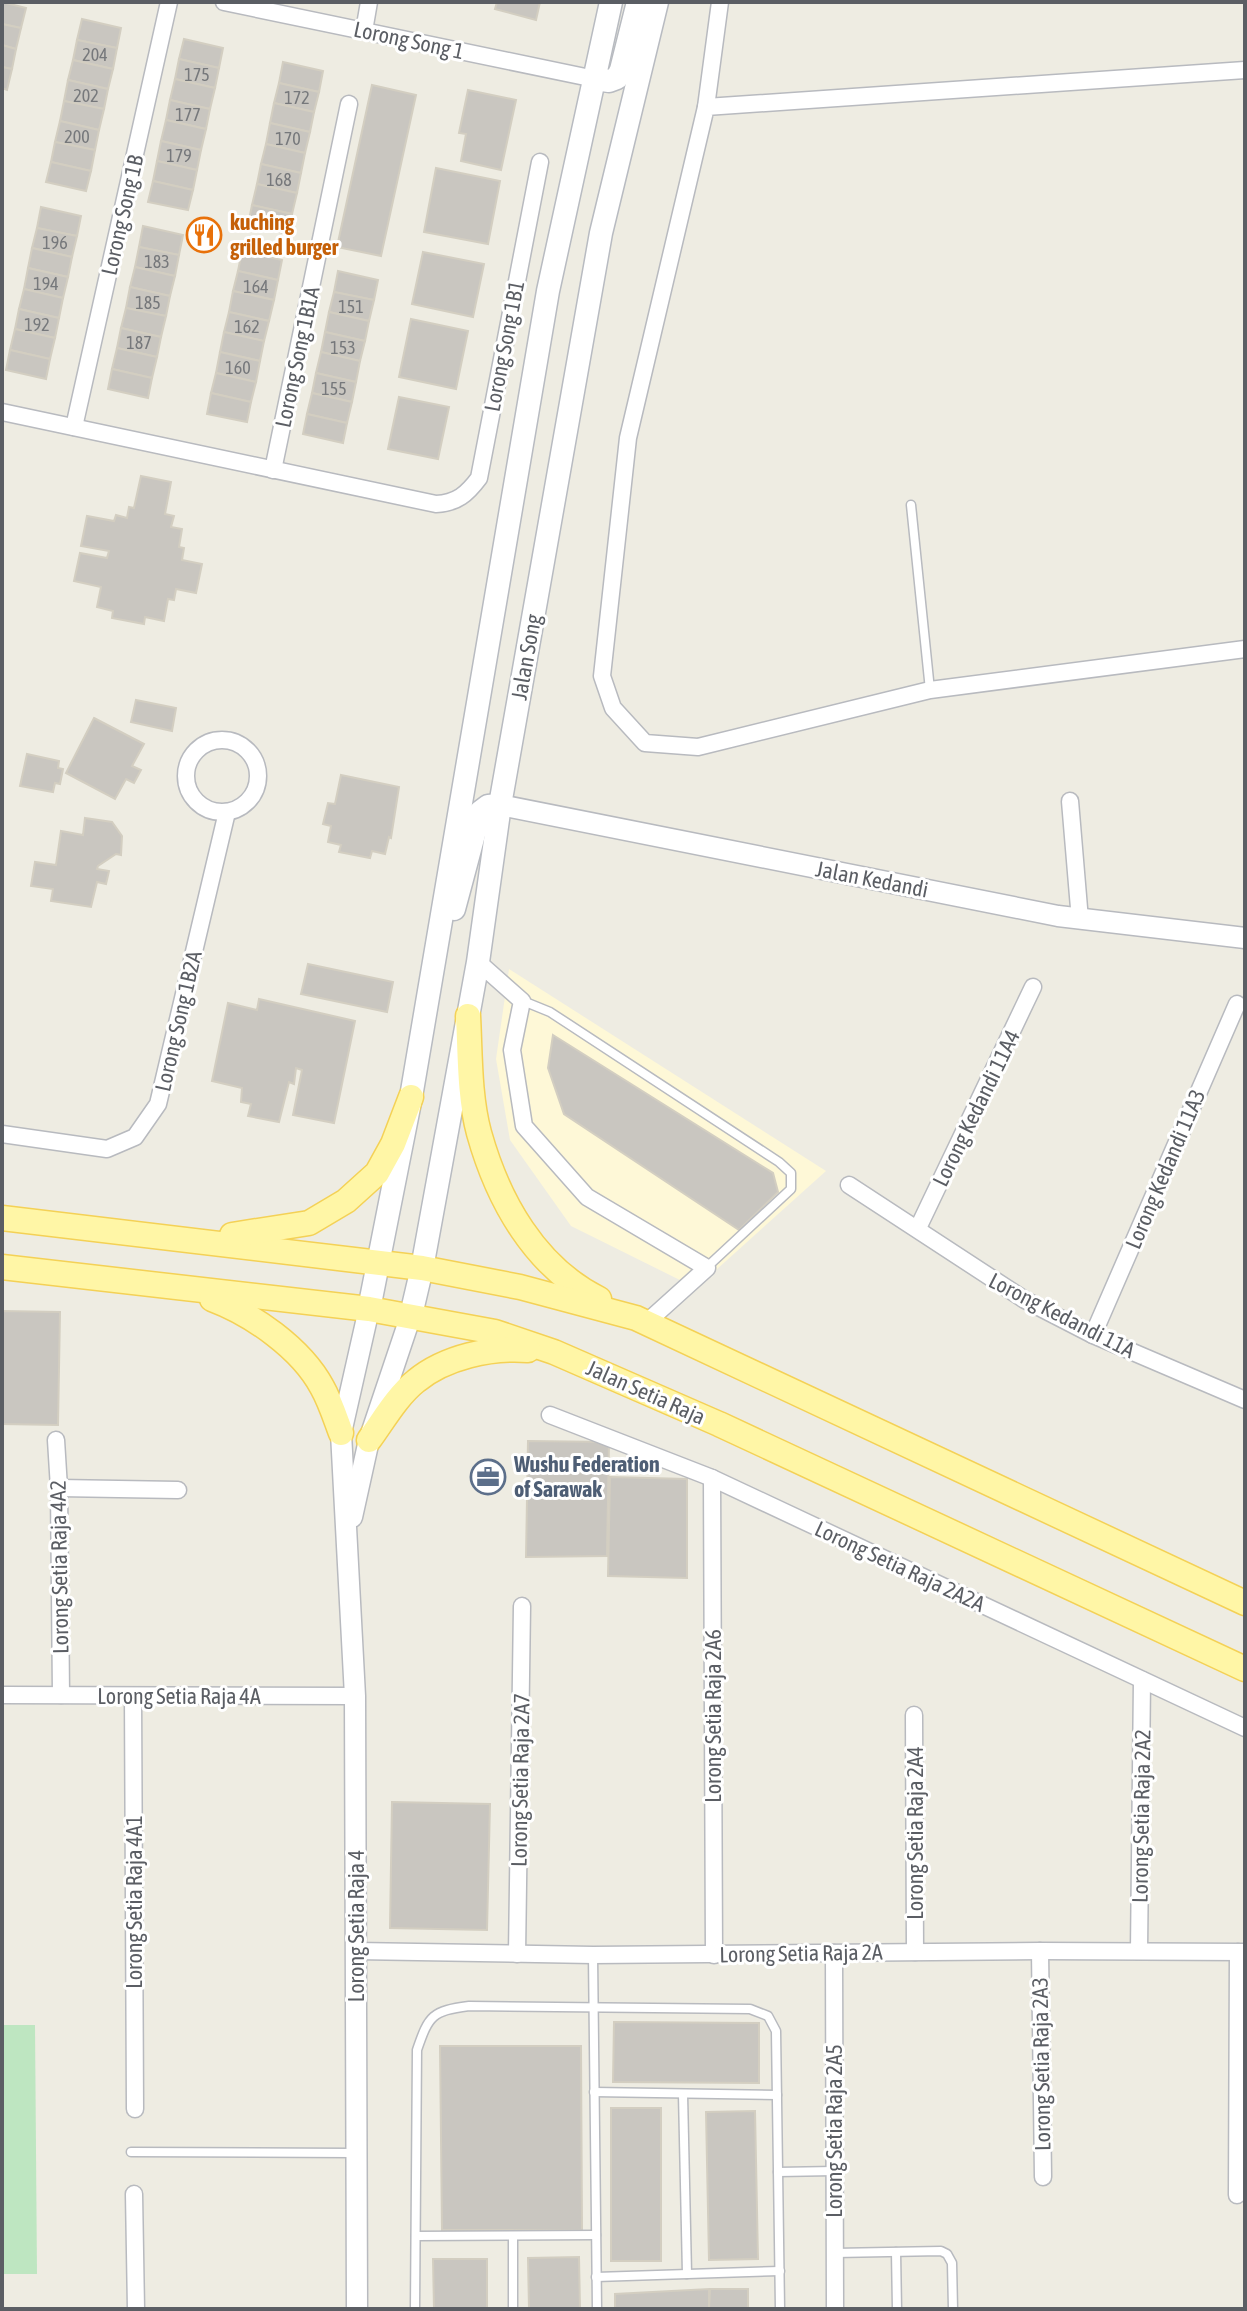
<svg xmlns="http://www.w3.org/2000/svg" width="1247" height="2311" viewBox="0 0 1247 2311" font-family="'Asap Condensed',sans-serif">
	<rect width="100%" height="100%" fill="#eeece2"/>
	<path fill="#fef8d7" d="M509,969L826,1171L696,1288L571,1226L510,1140L496,1059Z"/>
	<path fill="#bee6c1" d="M2,2025H35L37,2274H2Z"/>
	<g fill="#c9c6c0" stroke="#d3cec1" stroke-width="2">
		<path d="M2,2L26,8L21,28L2,24Z"/>
		<path d="M497,2H540L536,20L495,9Z"/>
		<path d="M82,19L121,28L117,48L77,40Z"/>
		<path d="M2,24L21,28L16,49L2,45Z"/>
		<path d="M184,39L223,48L219,68L179,59Z"/>
		<path d="M77,40L117,48L113,69L73,60Z"/>
		<path d="M2,45L16,49L12,69L2,67Z"/>
		<path d="M179,59L219,68L215,88L175,79Z"/>
		<path d="M73,60L113,69L108,89L68,80Z"/>
		<path d="M283,62L323,71L319,92L279,83Z"/>
		<path d="M2,67L12,69L7,90L2,88Z"/>
		<path d="M175,79L215,88L210,109L170,100Z"/>
		<path d="M68,80L108,89L104,109L64,101Z"/>
		<path d="M279,83L319,92L314,112L274,103Z"/>
		<path d="M372,85L416,95L381,256L337,247Z"/>
		<path d="M468,90L516,100L501,170L461,161L466,134L459,133Z"/>
		<path d="M170,100L210,109L206,129L166,120Z"/>
		<path d="M64,101L104,109L99,130L60,121Z"/>
		<path d="M274,103L314,112L310,132L270,123Z"/>
		<path d="M166,120L206,129L201,150L161,141Z"/>
		<path d="M60,121L99,130L95,150L55,142Z"/>
		<path d="M270,123L310,132L305,153L266,144Z"/>
		<path d="M161,141L201,150L197,170L157,161Z"/>
		<path d="M55,142L95,150L91,171L51,162Z"/>
		<path d="M266,144L305,153L301,173L261,164Z"/>
		<path d="M157,161L197,170L193,190L153,181Z"/>
		<path d="M51,162L91,171L86,191L46,182Z"/>
		<path d="M261,164L301,173L297,193L257,184Z"/>
		<path d="M436,168L500,181L488,244L424,232Z"/>
		<path d="M153,181L193,190L188,210L148,202Z"/>
		<path d="M257,184L297,193L292,214L252,205Z"/>
		<path d="M252,205L292,214L288,234L248,225Z"/>
		<path d="M41,207L81,216L77,236L37,228Z"/>
		<path d="M143,226L183,235L179,255L139,247Z"/>
		<path d="M37,228L77,236L72,257L32,248Z"/>
		<path d="M139,247L179,255L175,276L135,267Z"/>
		<path d="M32,248L72,257L68,277L28,268Z"/>
		<path d="M242,251L282,260L278,280L238,271Z"/>
		<path d="M423,252L484,264L473,317L412,304Z"/>
		<path d="M135,267L175,276L170,296L130,287Z"/>
		<path d="M28,268L68,277L63,298L24,289Z"/>
		<path d="M238,271L278,280L274,300L233,291Z"/>
		<path d="M338,271L378,280L374,300L334,292Z"/>
		<path d="M130,287L170,296L166,316L126,308Z"/>
		<path d="M24,289L63,298L59,318L19,309Z"/>
		<path d="M233,291L274,300L269,321L229,312Z"/>
		<path d="M334,292L374,300L369,321L329,312Z"/>
		<path d="M126,308L166,316L161,337L121,328Z"/>
		<path d="M19,309L59,318L55,338L15,329Z"/>
		<path d="M229,312L269,321L264,341L224,332Z"/>
		<path d="M329,312L369,321L365,341L325,332Z"/>
		<path d="M411,319L468,331L456,389L399,377Z"/>
		<path d="M121,328L161,337L157,357L117,348Z"/>
		<path d="M15,329L55,338L50,359L10,350Z"/>
		<path d="M224,332L264,341L260,361L220,352Z"/>
		<path d="M325,332L365,341L360,361L321,352Z"/>
		<path d="M117,348L157,357L152,378L112,369Z"/>
		<path d="M10,350L50,359L46,379L6,370Z"/>
		<path d="M220,352L260,361L256,382L216,373Z"/>
		<path d="M321,352L360,361L356,382L316,373Z"/>
		<path d="M112,369L152,378L148,398L108,389Z"/>
		<path d="M216,373L256,382L251,402L211,393Z"/>
		<path d="M316,373L356,382L352,402L312,393Z"/>
		<path d="M211,393L251,402L247,422L207,414Z"/>
		<path d="M312,393L352,402L347,423L307,414Z"/>
		<path d="M399,397L449,407L438,459L388,449Z"/>
		<path d="M307,414L347,423L343,443L303,434Z"/>
		<path d="M141,476L171,482L165,514L174,516L171,527L182,529L179,547L184,548L182,560L202,564L196,593L176,589L174,600L168,599L164,621L145,617L144,624L112,618L113,611L97,607L101,587L74,581L80,553L107,558L109,551L81,546L87,516L114,521L116,515L127,518L129,507L134,508Z"/>
		<path d="M136,700L176,708L172,731L131,722Z"/>
		<path d="M94,718L144,744L132,766L141,770L134,783L126,779L115,799L66,773Z"/>
		<path d="M27,754L59,761L58,768L63,769L60,784L55,783L53,792L20,786Z"/>
		<path d="M341,775L399,787L391,838L389,837L385,854L372,851L370,858L339,852L341,845L328,842L331,826L323,824L328,803L335,804Z"/>
		<path d="M85,818L112,822L122,836L121,855L116,854L98,866L97,869L109,871L106,884L97,882L91,907L51,901L53,889L31,886L35,862L56,865L61,831L83,835Z"/>
		<path d="M308,964L393,982L387,1012L301,994Z"/>
		<path d="M259,999L355,1021L334,1123L293,1115L302,1070L296,1068L294,1084L289,1082L279,1122L248,1116L251,1104L241,1102L242,1088L212,1081L228,1003L257,1010Z"/>
		<path d="M553,1035L773,1173L778,1192L739,1230L564,1114L548,1068Z"/>
		<path d="M2,1311L60,1312L58,1425L2,1424Z"/>
		<path d="M528,1441L609,1442L607,1556L526,1557Z"/>
		<path d="M610,1477L687,1479V1578L608,1576Z"/>
		<path d="M392,1802L490,1804L487,1930L390,1928Z"/>
		<path d="M614,2022L759,2023V2083L613,2082Z"/>
		<path d="M440,2046H581L582,2230H442Z"/>
		<rect x="611" y="2108" width="50" height="153"/>
		<path d="M755,2111L758,2259L709,2260L706,2112Z"/>
		<path d="M579,2257L580,2309H529L528,2258Z"/>
		<path d="M433,2259H487V2309H434Z"/>
		<path d="M709,2289V2309H615V2294Z"/>
		<path d="M710,2289H748V2309H709Z"/>
	</g>
	<g fill="none" stroke-linecap="round" stroke-linejoin="round">
		<g stroke="#b8babf" stroke-width="11">
			<g id="service">
				<path d="M911,505L930,690"/>
				<path d="M523,1001L550,1012L779,1162L791,1173V1189L707,1267"/>
				<path d="M593,1955L597,2309"/>
				<path d="M594,2092L777,2095"/>
				<path d="M683,2094L687,2274"/>
				<path d="M131,2152L354,2153"/>
				<path d="M778,2172L834,2171"/>
				<path d="M416,2236L596,2235"/>
				<path d="M896,2252L897,2309"/>
				<path d="M835,2253L941,2251L947,2254L952,2263L953,2309"/>
				<path d="M596,2277L780,2271"/>
				<path d="M415,2309L417,2050C429,2015 432,2011 469,2006L750,2009L768,2016L776,2031L780,2309"/>
				<path d="M513,2309V2236"/>
			</g>
		</g>
		<g stroke="#b8babf" stroke-width="19">
			<g id="minor">
				<path d="M224,2L595,79"/>
				<path d="M364,31L369,2"/>
				<path d="M1245,70L706,107L628,438L602,676L613,708L645,743L698,747L930,690L1245,649"/>
				<path d="M706,107L720,2"/>
				<path d="M2,412L436,504C457,503 467,494 479,478L540,162"/>
				<path d="M74,427L169,2"/>
				<path d="M273,470L349,104"/>
				<circle cx="222" cy="776" r="36"/>
				<path d="M1070,801L1080,920"/>
				<path d="M478,962L522,1001L512,1050L524,1126L587,1197L707,1268L646,1323"/>
				<path d="M2,1134L107,1149L135,1137L158,1104L227,812"/>
				<path d="M849,1185L1025,1300L1093,1335L1245,1400"/>
				<path d="M918,1228L1033,987"/>
				<path d="M1093,1335L1237,1004"/>
				<path d="M550,1415L712,1478L1245,1728"/>
				<path d="M56,1440L59,1488L61,1695"/>
				<path d="M712,1478L714,1955"/>
				<path d="M59,1488L178,1490"/>
				<path d="M2,1695L355,1696"/>
				<path d="M133,1696L135,2109"/>
				<path d="M914,1715L915,1952"/>
				<path d="M356,1951L593,1955L1040,1951L1245,1952"/>
				<path d="M1040,1951L1043,2177"/>
				<path d="M1139,1951L1142,1680"/>
				<path d="M834,1953L835,2309"/>
				<path d="M517,1954L522,1606"/>
				<path d="M134,2194L136,2309"/>
				<path d="M1237,2195L1238,1952"/>
			</g>
		</g>
		<g stroke="#b8babf" stroke-width="23">
			<g id="tertiary">
				<path d="M500,805L1058,916L1245,938"/>
				<path d="M352,1517L369,1440L411,1315"/>
				<path d="M357,2309L355,1696L341,1433L369,1309"/>
			</g>
		</g>
		<g stroke="#b8bbc1" stroke-width="25">
			<g id="secondary">
				<path d="M595,79L609,81L617,78L621,70L638,2"/>
				<path d="M454,909L480,812L488,806L500,805"/>
				<path d="M369,1309L411,1097L548,291L611,2"/>
				<path d="M411,1315L422,1268L478,962L500,805L601,233L657,2"/>
			</g>
		</g>
		<g stroke="#f4d156" stroke-width="27">
			<g id="primary">
				<path d="M468,1016C470,1054 469,1096 479,1133C498,1201 535,1267 599,1299"/>
				<path d="M2,1218L422,1268L520,1287L636,1318L1245,1603"/>
				<path d="M232,1235L309,1223L346,1201L377,1173L393,1144L411,1097"/>
				<path d="M2,1267L369,1309L495,1332L554,1352L719,1424L1245,1669"/>
				<path d="M212,1299C252,1314 301,1348 322,1387C330,1401 335,1417 341,1433"/>
				<path d="M369,1440C383,1421 397,1396 416,1381C445,1357 491,1347 528,1350"/>
			</g>
		</g>
		<use href="#service" stroke="#fff" stroke-width="8"/>
		<use href="#minor" stroke="#fff" stroke-width="16"/>
		<use href="#tertiary" stroke="#fff" stroke-width="20"/>
		<use href="#secondary" stroke="#fff" stroke-width="22"/>
		<use href="#primary" stroke="#fff6a6" stroke-width="24"/>
	</g>
	<defs>
		<g id="restaurant-ring" transform="scale(1.8)"><circle r="9.5" fill="#fff" stroke="#e8710a" stroke-width="1.5"/><path d="M-5-6h1v4h1v-4h1v4h1v-4h1v5L-1.5 .5V6h-2V.5L-5-1ZM5-6V6H3V1.5H1.5Q1.5-4 5-6Z" fill="#e8710a"/></g>
		<g id="office-ring" transform="scale(1.8)"><circle r="9.5" fill="#fff" stroke="#5c6f8a" stroke-width="1.5"/><path d="M-6-3h4V-5.5h4V-3h4V5H-6ZM-1-4.5V-3h2v-1.5ZM-6 0V1H6V0Z" fill="#5c6f8a"/></g>
	</defs>
	<g fill-rule="evenodd">
		<use href="#restaurant-ring" x="204" y="235"/>
		<use href="#office-ring" x="488" y="1477"/>
	</g>
	<g text-anchor="middle" dominant-baseline="central" stroke-width="6" stroke-linejoin="round" paint-order="stroke">
		<g font-size="18" fill="#76787b">
			<text x="95" y="54">204</text>
			<text x="197" y="74">175</text>
			<text x="86" y="95">202</text>
			<text x="297" y="97">172</text>
			<text x="188" y="114">177</text>
			<text x="77" y="136">200</text>
			<text x="288" y="138">170</text>
			<text x="179" y="155">179</text>
			<text x="279" y="179">168</text>
			<text x="55" y="242">196</text>
			<text x="157" y="261">183</text>
			<text x="46" y="283">194</text>
			<text x="256" y="286">164</text>
			<text x="148" y="302">185</text>
			<text x="351" y="306">151</text>
			<text x="37" y="324">192</text>
			<text x="247" y="326">162</text>
			<text x="139" y="342">187</text>
			<text x="343" y="347">153</text>
			<text x="238" y="367">160</text>
			<text x="334" y="388">155</text>
		</g>
		<g font-size="22" fill="#5b5e64" stroke="#fff">
			<text transform="translate(409 40) rotate(12)">Lorong Song 1</text>
			<text transform="translate(122 215) rotate(-77)">Lorong Song 1B</text>
			<text transform="translate(504 346) rotate(-79)">Lorong Song 1B1</text>
			<text transform="translate(297 357) rotate(-78)">Lorong Song 1B1A</text>
			<text transform="translate(526 657) rotate(-80)">Jalan Song</text>
			<text transform="translate(872 879) rotate(11)">Jalan Kedandi</text>
			<text transform="translate(178 1021) rotate(-77)">Lorong Song 1B2A</text>
			<text transform="translate(976 1108) rotate(-64)">Lorong Kedandi 11A4</text>
			<text transform="translate(1165 1169) rotate(-67)">Lorong Kedandi 11A3</text>
			<text transform="translate(1062 1315) rotate(27)">Lorong Kedandi 11A</text>
			<text transform="translate(646 1392) rotate(24)">Jalan Setia Raja</text>
			<text transform="translate(900 1566) rotate(25)">Lorong Setia Raja 2A2A</text>
			<text transform="translate(59 1567) rotate(-91)">Lorong Setia Raja 4A2</text>
			<text x="179" y="1696">Lorong Setia Raja 4A</text>
			<text transform="translate(713 1716) rotate(-90)">Lorong Setia Raja 2A6</text>
			<text transform="translate(520 1780) rotate(-89)">Lorong Setia Raja 2A7</text>
			<text transform="translate(1141 1816) rotate(-89)">Lorong Setia Raja 2A2</text>
			<text transform="translate(915 1833) rotate(-90)">Lorong Setia Raja 2A4</text>
			<text transform="translate(134 1902) rotate(-90)">Lorong Setia Raja 4A1</text>
			<text transform="translate(356 1926) rotate(-90)">Lorong Setia Raja 4</text>
			<text transform="translate(801 1953) rotate(-1)">Lorong Setia Raja 2A</text>
			<text transform="translate(1041 2064) rotate(-91)">Lorong Setia Raja 2A3</text>
			<text transform="translate(834 2131) rotate(-90)">Lorong Setia Raja 2A5</text>
		</g>
		<g font-size="22" font-weight="bold" fill="#c56008" stroke="#fff" text-anchor="start">
			<text x="230" y="222">kuching<tspan x="230" dy="25">grilled burger</tspan></text>
		</g>
		<g font-size="22" font-weight="bold" fill="#4e5e75" stroke="#fff" text-anchor="start">
			<text x="514" y="1464">Wushu Federation<tspan x="514" dy="25">of Sarawak</tspan></text>
		</g>
	</g>
	<rect width="1247" height="2311" fill="none" stroke="#5b5e64" stroke-width="8"/>
</svg>
